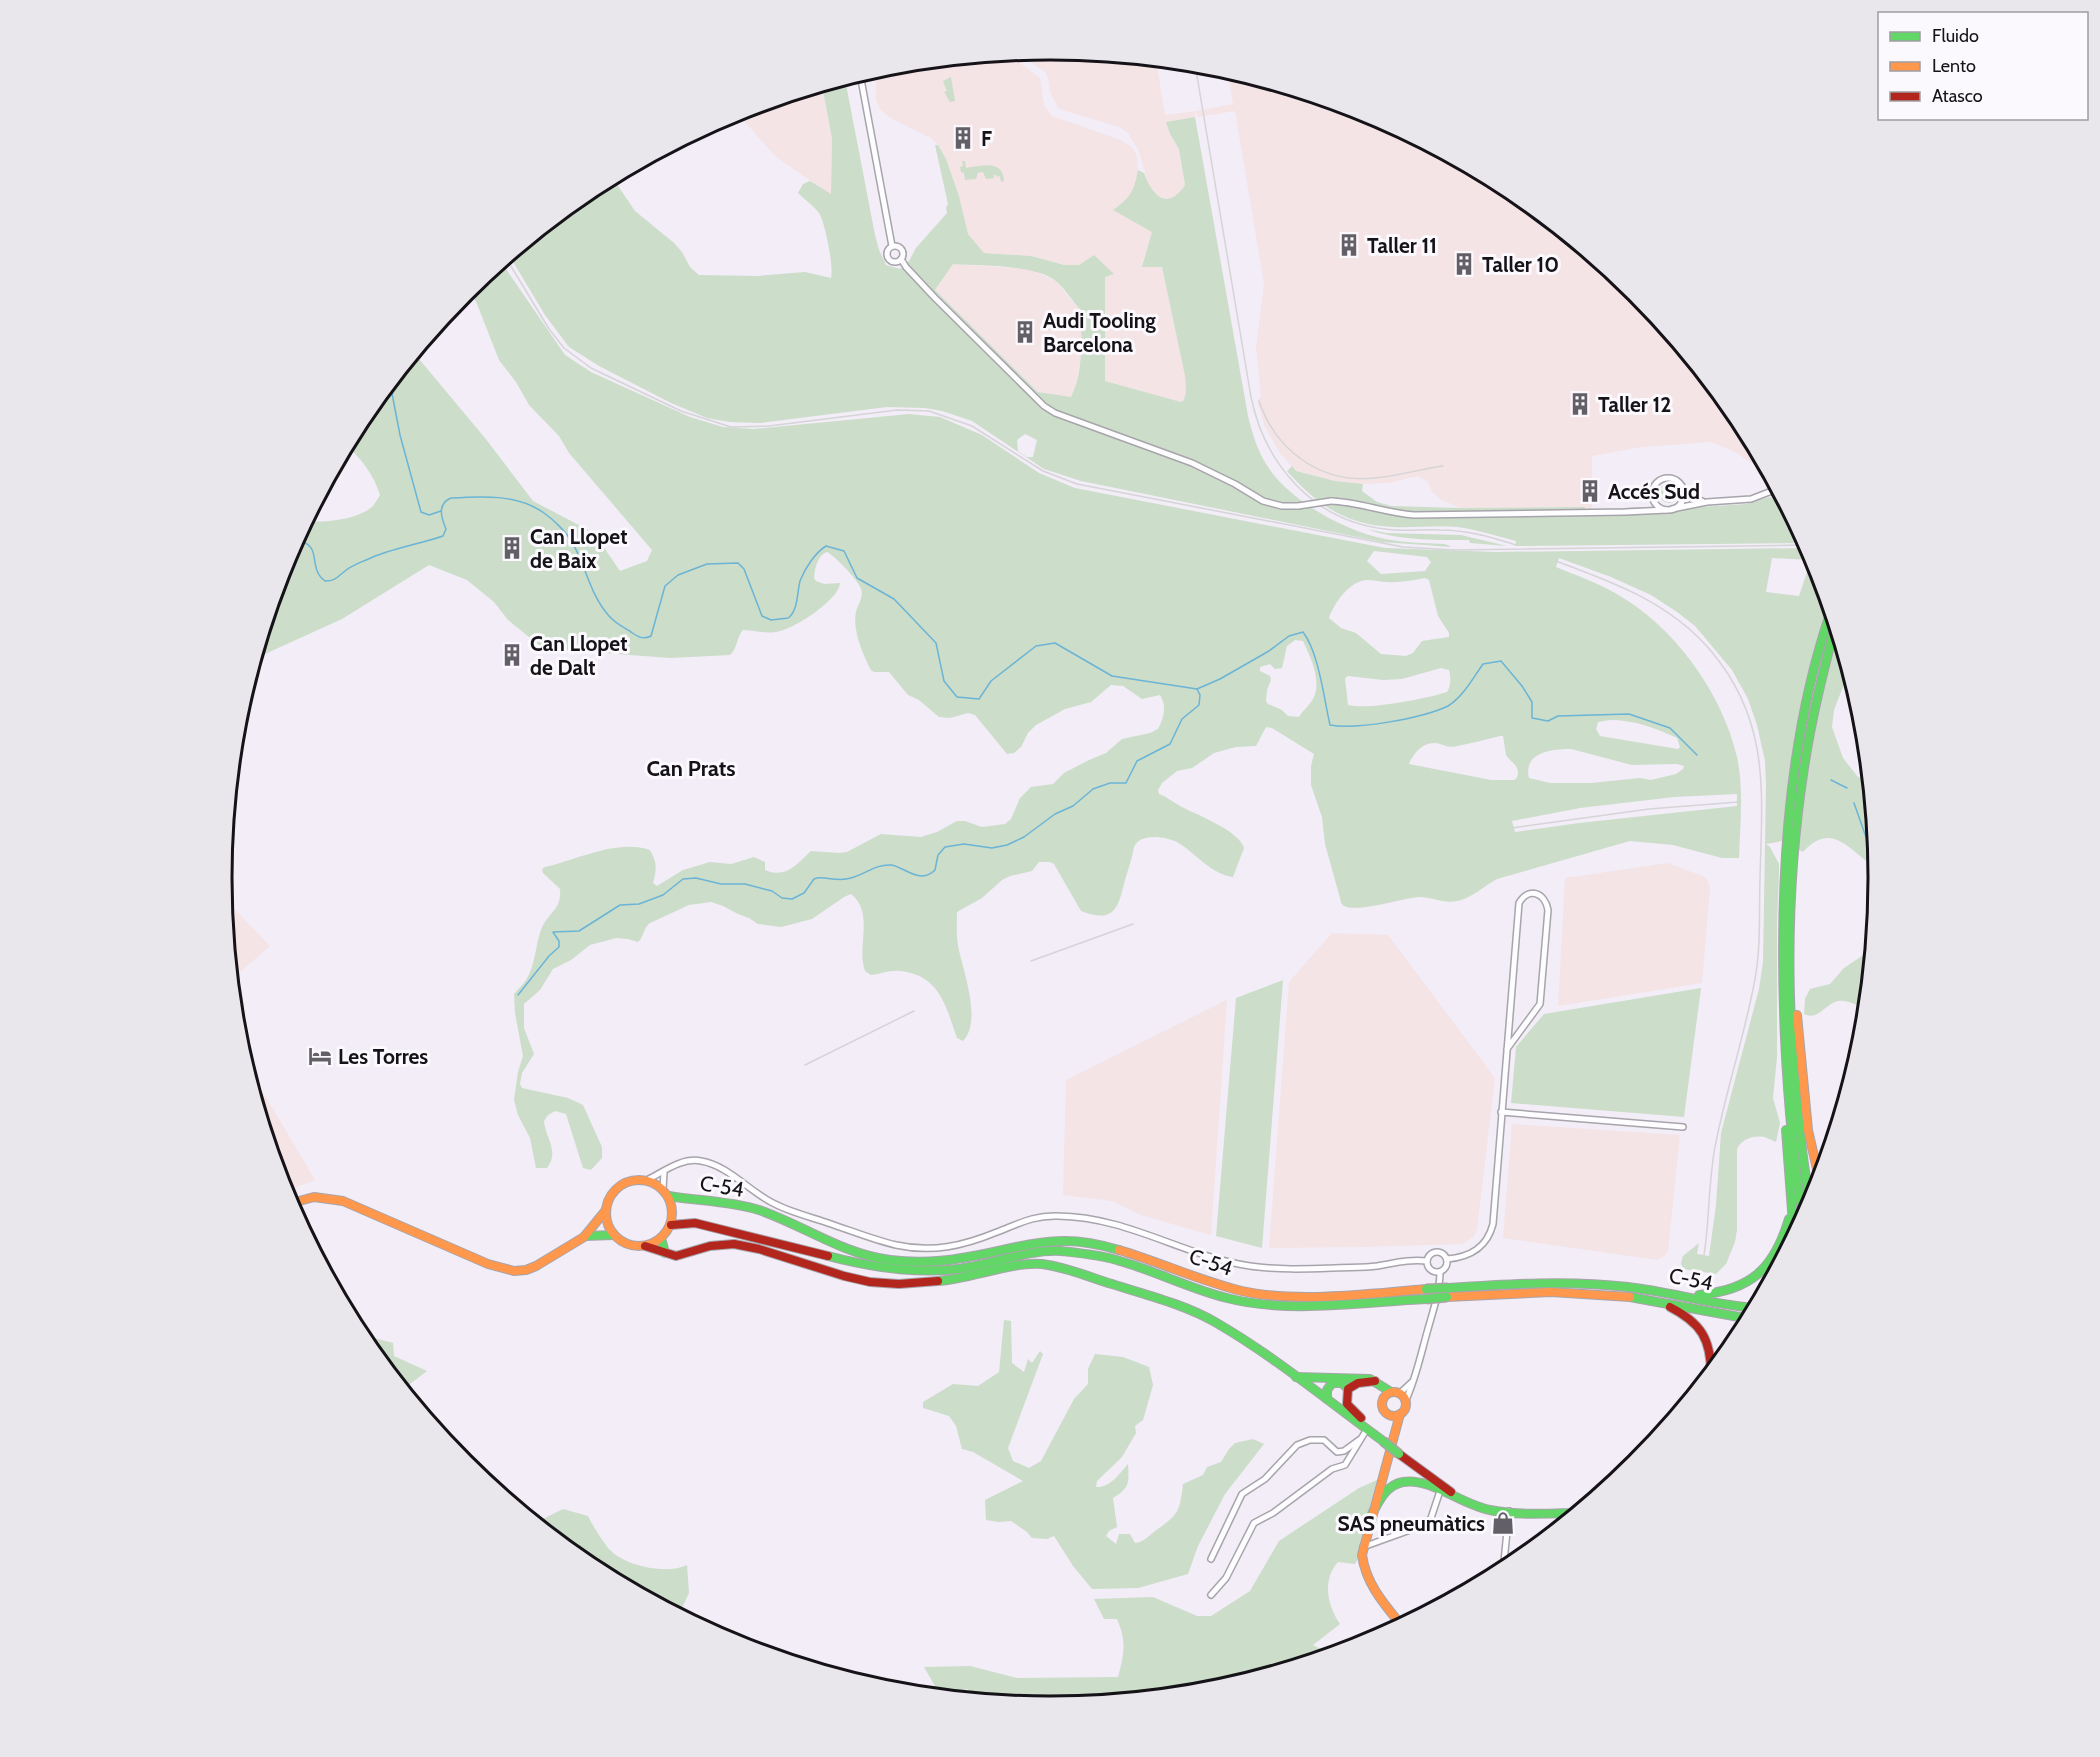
<svg xmlns="http://www.w3.org/2000/svg" width="2100" height="1757" viewBox="0 0 2100 1757" font-family="Cabin,sans-serif">
	<rect width="100%" height="100%" fill="#f2edf7"/>
	<g fill="#f4e4e5">
		<path d="M1050,50L1156,60L1165,115L1195,111V117L1167,122L1170,134L1179,149L1185,185L1178,195L1173,199H1165L1156,196L1150,189L1138,149L1128,133L1119,127L1059,109L1050,92L1049,82L1046,73L1018,53Z"/>
		<path d="M1008,54L1040,78L1044,105L1052,116L1121,140L1132,147L1137,156L1138,170L1135,187L1128,200L1152,232L1142,267H1162L1185,376L1186,391L1184,400L1181,402L1105,381V277L1094,255L1079,265H1064L1031,256L984,253L968,234L959,196L946,159L938,145L931,138L889,117L880,109L876,100V69L889,65Z"/>
		<path d="M1228,70L1368,113L1511,189L1636,293L1739,418L1768,471H1764L1733,451L1711,442L1641,447L1592,456V510L1585,509L1584,507L1460,508L1440,499L1432,492L1427,481L1417,476L1389,483L1363,484L1335,481L1296,471L1279,452L1265,427L1257,401L1261,396L1256,347L1264,284L1235,111L1197,117L1196,111L1233,104Z"/>
		<path d="M822,85L832,139L831,195L776,157L736,112Z"/>
		<path d="M953,264L1029,269L1056,281L1072,301L1081,310V355L1075,389L1071,397L1039,392L935,290Z"/>
		<path d="M1668,863L1702,876L1707,879L1710,888L1702,983L1558,1006L1565,878Z"/>
		<path d="M223,897L270,946L231,980Z"/>
		<path d="M1332,933L1388,935L1495,1078L1477,1230L1473,1237L1462,1244L1362,1247L1269,1248L1289,982Z"/>
		<path d="M1227,1000L1211,1235L1141,1215L1112,1201L1063,1195L1066,1080Z"/>
		<path d="M246,1071L266,1097L315,1180L283,1192Z"/>
		<path d="M1512,1124L1680,1135L1668,1251L1664,1256L1657,1260L1503,1238Z"/>
	</g>
	<g fill="#ccddca" fill-rule="evenodd">
		<path d="M951,77L955,101L950,102L944,92L947,91L943,81Z"/>
		<path d="M845,79L875,235L879,250L886,265L900,269L909,261L916,248L947,213L946,208L948,204L935,145H938L946,159L959,196L968,234L984,253L1031,256L1064,265H1079L1094,255L1114,274L1105,277V381L1181,402L1184,400L1186,391L1185,376L1162,267H1142L1152,232L1113,210C1131,197 1134,191 1138,170L1144,173C1152,195 1167,212 1185,185L1179,149L1170,134L1166,122L1195,117L1248,416C1252,433 1257,449 1266,464C1288,500 1344,531 1385,539C1405,543 1426,543 1445,544L1452,547L1382,542L1081,481L1044,469L972,421L942,411L925,408L887,407L761,423L729,422L707,418L671,403L599,366L569,347L545,315L509,255L590,189L612,177L635,211L674,243L682,252L690,267L699,275L757,276L805,272L831,278C834,267 825,222 819,213C814,206 804,199 798,193L803,184L810,181L831,194L832,139L822,85ZM953,264C980,266 1037,264 1057,282C1066,290 1072,301 1081,310C1081,338 1084,371 1071,397L1038,392L935,290ZM1025,434L1037,440L1033,457H1027L1018,451L1017,440Z"/>
		<path d="M962,161H965L966,168C982,166 1003,159 1004,181L1001,182L1000,176L997,177L996,175H994V178L986,179L983,172L978,173L976,179L965,180L964,173L961,172L960,167L963,166Z"/>
		<path d="M502,261L506,269L565,355L591,372L690,417L723,427L754,429L909,414L940,417L982,435L1039,473L1075,488L1385,548L1495,552L1809,548L1816,562L1849,671L1834,710L1832,727L1843,758L1858,777L1869,780L1878,868C1851,855 1834,818 1803,852L1782,841L1766,844L1770,847L1779,864V874L1777,923V1057L1773,1098L1780,1123L1776,1142C1773,1141 1770,1139 1767,1138C1756,1134 1741,1139 1737,1149V1230L1735,1242L1726,1264L1716,1274L1683,1269L1681,1263L1683,1256L1699,1243L1697,1254L1709,1256L1716,1205L1721,1133L1759,989L1763,962L1766,785L1765,761L1757,725L1748,699L1732,670L1695,626L1677,612L1651,595L1611,577L1559,558L1556,567C1575,575 1596,582 1615,593C1673,625 1722,692 1737,757C1744,790 1740,825 1739,858H1722L1673,845L1630,841L1497,879C1484,886 1474,896 1461,900C1445,905 1434,897 1419,897C1403,898 1357,913 1344,906C1341,904 1341,902 1340,898L1325,844L1322,817L1311,785V766L1314,754L1272,728L1266,727L1256,746L1236,747L1214,753L1192,768L1177,771L1162,783L1158,790L1159,794C1167,797 1173,802 1180,806C1195,814 1240,831 1244,848L1233,877C1210,874 1196,853 1177,842C1164,836 1140,833 1134,847C1132,859 1128,869 1125,880C1118,908 1115,924 1081,911L1054,864L1050,862H1039L1032,871L1010,876L1002,880L982,898L957,912C957,923 956,934 958,945C962,969 983,1020 963,1041L957,1038C946,1007 940,975 900,971C889,970 881,974 871,975L865,971C856,947 875,913 851,894L844,897L812,919L781,927L758,924L749,918L738,914L723,906L711,902L689,905L650,923C643,928 644,937 638,942L628,939L616,938L590,945L571,960L553,969L540,990L524,1004V1028L534,1054L522,1073L520,1084L522,1088L568,1098L583,1105L602,1147V1158L591,1170L583,1168L566,1114L555,1111L548,1115L544,1121C545,1137 560,1152 547,1168H536L530,1138L518,1115L514,1100L518,1072L523,1056L515,1013L514,994C518,989 523,985 526,980C536,964 535,946 541,930C547,913 562,911 560,889L543,873L542,869L545,867C578,860 616,839 650,850C657,862 657,870 653,883L657,886L683,870L710,862L731,864L754,857L765,862V870C786,879 796,865 811,851L839,853L847,852L881,834L921,837L937,832L957,821H965L982,827L1005,824L1011,819L1020,798L1031,787L1053,784L1064,773L1087,761L1106,753L1122,739L1150,733L1158,729C1164,718 1167,706 1160,695L1142,699L1123,686L1111,685L1091,702L1065,709L1036,725L1028,733L1021,747L1014,753L1007,754L975,715L968,713L950,718L939,717L919,700L908,695L889,672H874L871,670C863,655 852,629 856,612C858,604 864,597 861,589C860,582 834,555 827,552C817,556 815,568 814,578L816,581L824,584L840,583C839,600 793,630 776,632C764,634 754,630 743,630C736,638 738,648 730,655L670,658L564,650L540,646L508,620L494,602L467,580L429,565L342,619L254,659L284,561L306,521C325,523 356,520 372,507C375,504 378,498 380,495C373,473 362,460 346,445L361,418L414,353L485,438L533,501L594,533L620,571L647,561L652,550L569,453L559,436L529,405L516,382L499,360L477,304L469,288ZM1374,551L1427,557L1431,562L1425,571L1381,574L1367,561ZM1772,558L1811,560L1799,596L1766,592ZM1425,578L1429,580L1438,616L1449,633V637L1422,641L1413,653L1406,656L1381,654L1356,633L1341,628L1329,618C1334,603 1350,580 1368,580C1374,580 1381,582 1387,582C1400,583 1413,580 1425,578ZM1295,640L1303,641C1311,658 1324,685 1311,702C1307,708 1303,710 1299,717L1288,716L1282,710L1268,704L1266,701L1267,690L1271,680L1270,676L1260,671V667L1270,664L1275,669L1282,668L1287,646ZM1441,668L1449,670C1451,676 1451,687 1447,692C1425,699 1369,710 1348,705L1345,678L1348,676L1383,680L1402,679ZM1610,720C1635,720 1655,728 1677,738L1680,747L1678,749L1600,736L1596,729L1598,722ZM1500,736H1503L1506,755C1512,764 1521,766 1517,778L1514,780H1491L1409,764C1413,754 1422,743 1434,743C1442,743 1448,749 1457,746C1472,743 1485,740 1500,736ZM1571,749L1632,765L1677,764L1684,766L1683,769L1676,774L1651,780L1640,778L1591,783H1550L1529,778C1523,752 1552,749 1571,749ZM1737,794V806L1579,823L1515,832L1512,821L1580,808L1674,797Z"/>
		<path d="M1292,466L1296,471L1335,481L1363,484L1362,491L1377,502L1391,506L1460,508L1585,507V509L1592,510L1639,507L1668,514L1685,508L1746,504L1780,494L1806,543L1515,546L1516,541C1497,536 1478,530 1458,527C1436,525 1415,528 1393,527C1346,525 1317,505 1287,471Z"/>
		<circle cx="1669" cy="493" r="10"/>
		<path d="M1367,529L1386,533L1461,535L1507,546L1470,543L1469,540C1436,540 1398,541 1367,529Z"/>
		<path d="M1875,918L1866,1008C1857,1006 1847,999 1838,1001C1825,1004 1818,1021 1804,1014L1805,999L1810,989L1830,984L1844,968L1865,954L1870,945L1871,930Z"/>
		<path d="M1283,980L1262,1248L1216,1236L1236,998Z"/>
		<path d="M1701,988L1684,1117L1511,1103L1516,1047L1544,1014Z"/>
		<path d="M1004,1320L1011,1321L1012,1363L1024,1372L1028,1359L1032,1363L1040,1351L1043,1354L1008,1448L1013,1461L1029,1468L1041,1461L1074,1399L1088,1384V1369L1095,1354L1123,1357L1149,1367L1153,1385L1143,1420L1135,1426L1136,1433L1122,1457L1097,1481L1096,1487C1110,1488 1119,1474 1128,1464C1129,1482 1130,1488 1113,1498L1117,1527L1109,1531L1106,1536L1116,1544L1119,1534H1130L1135,1543C1144,1542 1147,1537 1155,1531C1178,1515 1180,1512 1183,1484L1203,1475L1207,1467L1221,1462L1229,1449L1235,1443L1253,1439L1264,1444L1225,1494L1198,1546L1188,1574L1138,1588L1092,1589L1073,1566L1054,1536L1047,1539L1032,1538L1027,1532L1011,1521L998,1522L986,1520L985,1500L1023,1481L973,1452L962,1449L956,1426L949,1416L923,1408V1402L953,1384L978,1386L999,1372Z"/>
		<path d="M374,1338L393,1343L394,1356L427,1371L402,1390L362,1341Z"/>
		<path d="M1377,1480L1361,1539L1359,1557L1355,1564L1338,1562C1322,1580 1327,1605 1340,1624L1313,1645L1330,1654L1348,1648L1352,1649L1211,1692L1103,1702L1101,1696C1095,1698 1088,1698 1082,1700C1070,1704 1065,1709 1054,1702L1053,1707H1050L1007,1703L1004,1695C997,1694 997,1697 991,1699C985,1701 978,1699 972,1697L968,1689L939,1693L924,1667L970,1666L1017,1678L1118,1677C1124,1654 1127,1642 1117,1619H1104L1094,1599L1153,1597L1197,1616H1211L1250,1591L1279,1541L1359,1488Z"/>
		<path d="M563,1509L588,1516C594,1528 600,1537 608,1548C623,1566 667,1575 687,1565L689,1593L682,1608L681,1617L589,1568L535,1523Z"/>
	</g>
	<g fill="none" stroke-linecap="round" stroke-linejoin="round">
		<g stroke="#6bb4d6" stroke-width="1.5">
			<path d="M390,383L400,435L421,512L429,515L441,511"/>
			<path d="M295,540C325,544 306,567 325,581C336,581 337,577 345,571C351,566 359,563 366,560C391,548 417,545 443,536L446,529C441,517 437,504 451,498C482,496 517,494 544,513C554,520 566,532 572,542C586,566 590,595 609,616C615,623 623,627 631,632C638,637 643,640 651,636L665,586L678,575L707,564L738,563L744,569L762,616L771,620L788,618C798,611 797,593 800,581C805,568 815,553 826,546L844,551L857,578L894,599L936,643L944,681L957,697L979,699L991,681L1036,646L1055,643L1112,676L1197,689L1220,679L1269,651L1289,636L1303,632C1319,653 1324,699 1330,725C1357,730 1423,718 1448,706C1463,697 1473,678 1483,664L1501,661L1522,686L1532,702V718L1548,721L1558,716L1629,714L1670,728L1697,755"/>
			<path d="M1831,780L1847,788"/>
			<path d="M1854,803L1866,837L1876,848"/>
			<path d="M518,995L549,956L559,947V941L553,932L579,931L620,905L639,904L663,895L683,879L696,878L721,884H745L772,891L782,898L792,899L804,893L814,879L817,878C827,877 836,881 846,879C862,877 874,864 891,865C905,867 920,885 935,870L938,855L945,847L964,844L992,848L1007,845L1024,837L1055,814L1073,806L1093,789L1110,783H1126L1137,761L1170,744L1182,719L1199,705L1200,695L1197,689"/>
		</g>
		<g stroke="#a7a4ab" stroke-width="8">
			<g id="street">
				<path d="M860,74L892,246"/>
				<circle cx="895" cy="254" r="8"/>
				<path d="M901,259L906,267L935,298L1044,406L1055,413L1192,463L1235,484L1263,501L1282,506H1298"/>
				<circle cx="1668" cy="494" r="16"/>
				<path d="M1686,491L1690,498L1702,501"/>
				<path d="M1331,501C1359,502 1386,513 1414,515L1625,512L1667,510"/>
				<path d="M1672,509L1707,502L1751,499L1777,489"/>
				<path d="M1501,1112L1683,1127"/>
				<path d="M647,1180C663,1172 682,1157 701,1161C727,1165 748,1190 771,1202C789,1212 811,1217 831,1224C852,1231 874,1240 896,1245C932,1253 963,1246 997,1232C1018,1224 1034,1215 1058,1216C1129,1217 1183,1256 1250,1266C1277,1270 1305,1269 1332,1268C1347,1267 1363,1268 1377,1266C1395,1263 1409,1259 1427,1261"/>
				<path d="M663,1189L664,1172"/>
				<circle cx="1437" cy="1262" r="10"/>
				<path d="M1447,1259C1470,1257 1487,1248 1493,1224L1519,903C1529,886 1545,893 1548,910L1540,1004L1507,1049"/>
				<path d="M1399,1394L1412,1382"/>
				<path d="M1405,1402C1416,1379 1421,1353 1428,1329C1433,1311 1440,1291 1440,1272"/>
				<path d="M1565,1523V1513"/>
				<path d="M1363,1547L1424,1525L1431,1518L1440,1491"/>
				<path d="M1211,1559L1242,1494L1265,1479L1297,1445L1310,1440H1324L1337,1452L1344,1451L1359,1440"/>
				<path d="M1503,1572L1509,1511"/>
				<path d="M1211,1595L1226,1578L1254,1523L1273,1513L1332,1469L1345,1465L1367,1429"/>
			</g>
		</g>
		<g stroke="#a7a4ab" stroke-width="10">
			<g id="fast">
				<path d="M1786,1130L1794,1237"/>
				<path d="M669,1196C699,1201 730,1201 759,1210C803,1225 842,1254 890,1260C914,1263 939,1262 962,1258C997,1253 1030,1241 1065,1241C1084,1241 1102,1245 1119,1250"/>
				<path d="M1810,1206C1787,1058 1781,916 1804,768C1811,720 1823,673 1835,626"/>
				<path d="M1803,1219C1793,1159 1788,1099 1785,1038C1779,898 1785,745 1831,611"/>
				<path d="M585,1236L614,1235"/>
				<path d="M661,1238L665,1253"/>
				<path d="M828,1256C870,1267 915,1274 958,1269C990,1265 1029,1249 1061,1251C1080,1253 1102,1255 1120,1261C1156,1271 1190,1289 1227,1298C1288,1314 1363,1302 1426,1299"/>
				<path d="M938,1281C969,1279 1014,1261 1042,1264C1066,1267 1089,1277 1112,1284C1146,1295 1184,1304 1215,1322C1274,1356 1328,1401 1383,1441"/>
				<path d="M1448,1288C1508,1284 1569,1280 1628,1287C1671,1292 1713,1305 1756,1308"/>
				<path d="M1699,1295C1751,1290 1774,1269 1789,1219"/>
				<path d="M1630,1297L1750,1319"/>
				<path d="M1296,1377L1370,1379L1391,1392"/>
				<path d="M1327,1399V1390L1332,1383H1342L1348,1389"/>
				<path d="M1372,1514C1379,1501 1386,1485 1403,1482C1430,1477 1462,1505 1490,1510C1518,1516 1548,1513 1577,1513"/>
			</g>
		</g>
		<g stroke="#a7a4ab" stroke-width="10">
			<g id="slow">
				<path d="M1797,1015L1808,1130L1820,1182"/>
				<circle cx="639" cy="1213" r="33"/>
				<path d="M288,1204L314,1197L343,1201L488,1264L514,1271L526,1270L536,1266L584,1237L606,1210"/>
				<path d="M1119,1250C1160,1262 1200,1281 1242,1291C1295,1303 1371,1294 1426,1289"/>
				<path d="M1447,1297L1551,1292L1630,1297"/>
				<circle cx="1394" cy="1404" r="12"/>
				<path d="M1400,1414L1362,1555C1366,1584 1384,1604 1402,1626"/>
			</g>
		</g>
		<g stroke="#a7a4ab" stroke-width="10">
			<g id="jam">
				<path d="M671,1225L695,1223L828,1256"/>
				<path d="M645,1246L676,1256L710,1246L734,1244L759,1249L844,1276L870,1282L899,1284L938,1281"/>
				<path d="M1670,1307C1701,1323 1711,1339 1711,1374"/>
				<path d="M1361,1418L1347,1404L1348,1389L1358,1383L1375,1381"/>
				<path d="M1399,1454L1451,1492"/>
			</g>
		</g>
		<use href="#street" stroke="#fdfcfe" stroke-width="5"/>
		<use href="#fast" stroke="#63d668" stroke-width="8"/>
		<use href="#slow" stroke="#ff974d" stroke-width="8"/>
		<use href="#jam" stroke="#b3261e" stroke-width="8"/>
		<g stroke="#d5d4d7" stroke-width="1.5">
			<path d="M1195,64L1251,397C1265,465 1314,521 1385,529C1403,532 1422,529 1440,530C1467,530 1491,537 1516,545"/>
			<path d="M506,258L549,329L564,348L591,368L681,411L731,427L769,426L897,410L929,411L972,426L1043,471L1077,484L1403,547L1453,550L1807,545"/>
			<path d="M1259,401C1276,451 1321,484 1375,478C1398,476 1420,469 1443,466"/>
			<path d="M1556,561C1613,582 1671,603 1711,651C1771,722 1762,794 1760,879C1759,912 1761,946 1755,979C1745,1034 1727,1087 1716,1142C1708,1179 1710,1218 1704,1255"/>
			<path d="M1512,828L1649,809L1738,802"/>
			<path d="M1031,961L1133,924"/>
			<path d="M805,1065L914,1011"/>
		</g>
		<g stroke="#a7a4ab" stroke-width="8" stroke-linecap="butt">
			<path id="street-bridge" d="M1298,506L1331,501"/>
		</g>
		<g stroke="#afa2a8" stroke-width="11" stroke-linecap="butt">
			<g id="fast-bridge">
				<path d="M1426,1289L1448,1288"/>
				<path d="M1426,1299L1447,1297"/>
				<path d="M1383,1441L1399,1454"/>
			</g>
		</g>
		<use href="#street-bridge" stroke="#fdfcfe" stroke-width="5"/>
		<use href="#fast-bridge" stroke="#63d668" stroke-width="8"/>
	</g>
	<defs>
		<g id="building-bare" transform="scale(1.8)"><path d="M-4-6H4V6H1V3H-1V6H-4ZM-2.5-4.3h1.7v1.8h-1.7ZM.8-4.3h1.7v1.8H.8ZM-2.5-1h1.7V.8h-1.7ZM.8-1h1.7V.8H.8Z" fill="#625f66" stroke="#fbf9fd" stroke-width="2.5" paint-order="stroke"/></g>
		<g id="hotel-bare" transform="scale(1.8)"><path d="M-6-4.5h1.5V1H6V5H4.5V3h-9V5H-6ZM-4 0a1.8 1.8 0 1 1 3.6 0ZM.5 0V-2.5h3Q6-2.5 6 0Z" fill="#625f66" stroke="#fbf9fd" stroke-width="2.5" paint-order="stroke"/></g>
		<g id="shop-bare" transform="scale(1.8)"><path d="M-5-2.5h2.3a2.7 3.5 0 0 1 5.4 0H5L5.5 6h-11ZM-1.5-2.5h3a1.5 2.3 0 0 0-3 0Z" fill="#625f66" stroke="#fbf9fd" stroke-width="2.5" paint-order="stroke"/></g>
	</defs>
	<g fill-rule="evenodd">
		<use href="#building-bare" x="963" y="138"/>
		<use href="#building-bare" x="1349" y="245"/>
		<use href="#building-bare" x="1464" y="264"/>
		<use href="#building-bare" x="1025" y="332"/>
		<use href="#building-bare" x="1580" y="404"/>
		<use href="#building-bare" x="1590" y="491"/>
		<use href="#building-bare" x="512" y="548"/>
		<use href="#building-bare" x="512" y="655"/>
		<use href="#hotel-bare" x="320" y="1056"/>
		<use href="#shop-bare" x="1503" y="1523"/>
	</g>
	<g text-anchor="middle" dominant-baseline="central" stroke-width="6" stroke-linejoin="round" paint-order="stroke">
		<g font-size="21" font-weight="bold" fill="#151218" stroke="#fbf9fd" text-anchor="start">
			<text x="981" y="138">F</text>
			<text x="1367" y="245">Taller 11</text>
			<text x="1482" y="264">Taller 10</text>
			<text x="1043" y="320">Audi Tooling<tspan x="1043" dy="24">Barcelona</tspan></text>
			<text x="1598" y="404">Taller 12</text>
			<text x="1608" y="491">Accés Sud</text>
			<text x="530" y="536">Can Llopet<tspan x="530" dy="24">de Baix</tspan></text>
			<text x="530" y="643">Can Llopet<tspan x="530" dy="24">de Dalt</tspan></text>
			<text x="338" y="1056">Les Torres</text>
			<text x="1485" y="1523" text-anchor="end">SAS pneumàtics</text>
		</g>
		<g font-size="21" fill="#151218" stroke="#fbf9fd">
			<text transform="translate(722 1186) rotate(9)">C-54</text>
			<text transform="translate(1211 1262) rotate(18)">C-54</text>
			<text transform="translate(1691 1279) rotate(11)">C-54</text>
		</g>
		<g font-size="22" font-weight="bold" fill="#151218" stroke="#fbf9fd">
			<text x="691" y="768">Can Prats</text>
		</g>
	</g>
	<path d="M0 0H2100V1757H0ZM232 878a818 818 0 1 1 1636 0a818 818 0 1 1-1636 0Z" fill="#e9e7eb" fill-rule="evenodd"/>
	<path fill="none" stroke="#151218" stroke-width="3" d="M232 878a818 818 0 1 1 1636 0a818 818 0 1 1-1636 0Z"/>
	<rect x="1878" y="12" width="210" height="108" fill="#fbf9fd" stroke="#9f9da1" stroke-width="1.5"/>
	<rect x="1890" y="32" width="30" height="9" fill="#63d668" stroke="#9f9da1" stroke-width="1.5"/>
	<text x="1932" y="42" font-size="18" fill="#151218">Fluido</text>
	<rect x="1890" y="62" width="30" height="9" fill="#ff974d" stroke="#9f9da1" stroke-width="1.5"/>
	<text x="1932" y="72" font-size="18" fill="#151218">Lento</text>
	<rect x="1890" y="92" width="30" height="9" fill="#b3261e" stroke="#9f9da1" stroke-width="1.5"/>
	<text x="1932" y="102" font-size="18" fill="#151218">Atasco</text>
</svg>
